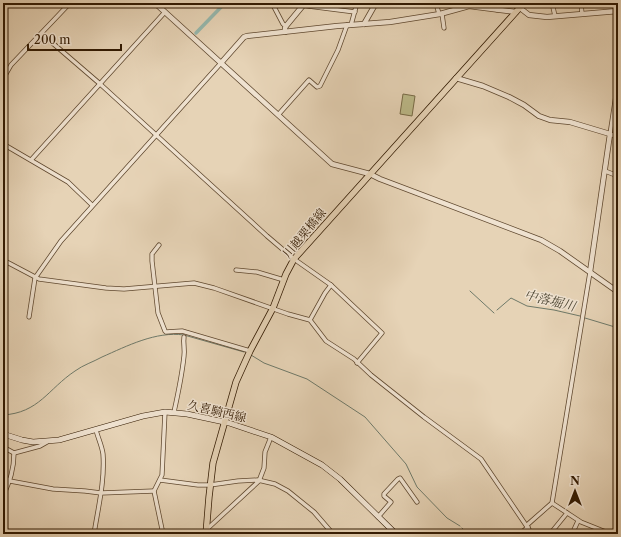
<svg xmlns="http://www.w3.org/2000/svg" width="621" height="537" viewBox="0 0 621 537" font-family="'Libre Caslon Text','Noto Serif JP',serif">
	<rect width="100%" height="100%" fill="#e6d3b6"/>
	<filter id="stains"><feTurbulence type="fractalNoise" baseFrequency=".005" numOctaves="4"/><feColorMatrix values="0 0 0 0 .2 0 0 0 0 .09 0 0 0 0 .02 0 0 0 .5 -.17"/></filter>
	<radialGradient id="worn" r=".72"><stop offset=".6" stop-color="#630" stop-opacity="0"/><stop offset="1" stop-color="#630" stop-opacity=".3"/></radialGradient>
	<path fill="#bcba89" stroke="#776a46" d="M403,94L415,96L412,116L400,114Z"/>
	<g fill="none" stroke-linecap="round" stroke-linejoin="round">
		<g stroke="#6e7969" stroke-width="1">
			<path d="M470,291L494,313"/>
			<path d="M497,310L511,298L527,306L554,310L580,316"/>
			<path d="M585,318L615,327L618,329"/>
			<path d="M251,355L264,363L307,379L365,417L406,464L417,487L447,518L460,526"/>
			<path d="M3,415C39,413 48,389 75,371C83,365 93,362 102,357C127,346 156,331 184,335L244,352"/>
			<path d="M462,528L468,534"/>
		</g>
		<path stroke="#96b8ae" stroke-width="3.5" d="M196,33L225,3"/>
		<g stroke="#5f482f" stroke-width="5">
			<g id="minor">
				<path d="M272,3L283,24L286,26"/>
				<path d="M284,3L355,12"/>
				<path d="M436,3L439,14"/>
				<path d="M497,3V10"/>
				<path d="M552,3L555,16"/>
				<path d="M581,3L582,14"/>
				<path d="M442,14L444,28"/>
				<path d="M351,25L357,3"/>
				<path d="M42,34L99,83L267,236L294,259L331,285L382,333L357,363"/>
				<path d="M3,79L11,65L70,3"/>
				<path d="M618,82L610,134L618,137"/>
				<path d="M278,115L309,80L317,87L320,86L338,50L347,25"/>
				<path d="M3,144L68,182L92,205"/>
				<path d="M31,160L165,12"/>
				<path d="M605,171L618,176"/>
				<path d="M159,245L152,254V261L158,313L165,331L166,332L182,331L250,351"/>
				<path d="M3,260L39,279L106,288L124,289L194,283L214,288L288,314L310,320L326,341L354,359L371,375L424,417L481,459L532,534"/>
				<path d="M236,270L257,272L284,280"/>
				<path d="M29,317L35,278L61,241L221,63"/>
				<path d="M310,320L325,293L331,285"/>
				<path d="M174,412C178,394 182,375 184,356C185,349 183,343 184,337"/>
				<path d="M3,447L14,453L40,446L47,442"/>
				<path d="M3,477L10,481L53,489L85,491L101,493L154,491"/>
				<path d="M160,480L198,485H210L238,481L258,480L275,484L288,491L314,512L333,534"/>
				<path d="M3,496C10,481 14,469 14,453"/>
				<path d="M552,503L581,522L611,534"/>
				<path d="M378,517L391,502L384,496V494L398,479L400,478L417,502"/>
				<path d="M527,525L552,503L590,272"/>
				<path d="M94,534C98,508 105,481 103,454C102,446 98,438 96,430"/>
				<path d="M163,534L154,491L162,475L165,412"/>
				<path d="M200,534L206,530L259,481L264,468L265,452L271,437"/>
				<path d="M520,534L528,527"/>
				<path d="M550,534L567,513"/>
				<path d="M572,534L578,521"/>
			</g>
		</g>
		<g stroke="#5f482f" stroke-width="6">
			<g id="tertiary">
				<path d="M155,3L332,164L370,174L380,179L541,240L560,251L618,292"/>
				<path d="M520,8L529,15L547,17L618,11"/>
				<path d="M364,24L376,3"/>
				<path d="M285,32V28L286,26L305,3"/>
				<path d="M221,63L244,37L247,36L337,26L390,22L440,14L469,6L516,12"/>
				<path d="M456,78L483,86L509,97L524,105L539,116L550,120L570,122L610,134L590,272"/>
			</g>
		</g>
		<g stroke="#321a02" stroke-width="6">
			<path id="secondary" d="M3,434L22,440L33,442L59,440L143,416L165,412L187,414L229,423L271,437L322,465L340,479L396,534"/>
		</g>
		<g stroke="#321a02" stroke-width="7">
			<path id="primary" d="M206,534L209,497L213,463L236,382L250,351L273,308L286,274L294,259L524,3"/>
		</g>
		<use href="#minor" stroke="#efe2d0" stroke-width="3.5"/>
		<use href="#tertiary" stroke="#efe2d0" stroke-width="4.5"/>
		<use href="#secondary" stroke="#efe2d0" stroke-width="5"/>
		<use href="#primary" stroke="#e6d3b6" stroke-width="5.5"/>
	</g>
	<g text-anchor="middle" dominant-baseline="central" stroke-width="3" stroke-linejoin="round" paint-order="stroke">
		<g font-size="12" fill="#321a02" stroke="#efe2d0">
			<text transform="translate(304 233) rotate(-50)">川越栗橋線</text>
			<text transform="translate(217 411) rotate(13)">久喜騎西線</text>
		</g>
		<g font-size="13" font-style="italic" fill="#504936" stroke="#efe2d0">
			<text transform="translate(550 300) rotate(14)">中落堀川</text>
		</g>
	</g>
	<rect width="621" height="537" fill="none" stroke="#e6d3b6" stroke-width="16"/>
	<rect x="4" y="4" width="613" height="529" fill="none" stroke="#321a02" stroke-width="2"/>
	<rect x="8" y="8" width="605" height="521" fill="none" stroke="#321a02"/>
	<g transform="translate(575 491)" stroke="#efe2d0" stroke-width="3" paint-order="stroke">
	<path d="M0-3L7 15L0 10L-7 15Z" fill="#321a02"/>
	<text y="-6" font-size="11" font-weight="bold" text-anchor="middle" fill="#321a02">N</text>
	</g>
	<path d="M28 44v6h93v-6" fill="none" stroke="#321a02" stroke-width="2"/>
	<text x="34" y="44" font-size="12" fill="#321a02" stroke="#efe2d0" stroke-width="3" paint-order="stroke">200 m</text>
	<rect width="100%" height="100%" filter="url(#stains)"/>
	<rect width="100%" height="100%" fill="url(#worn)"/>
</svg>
